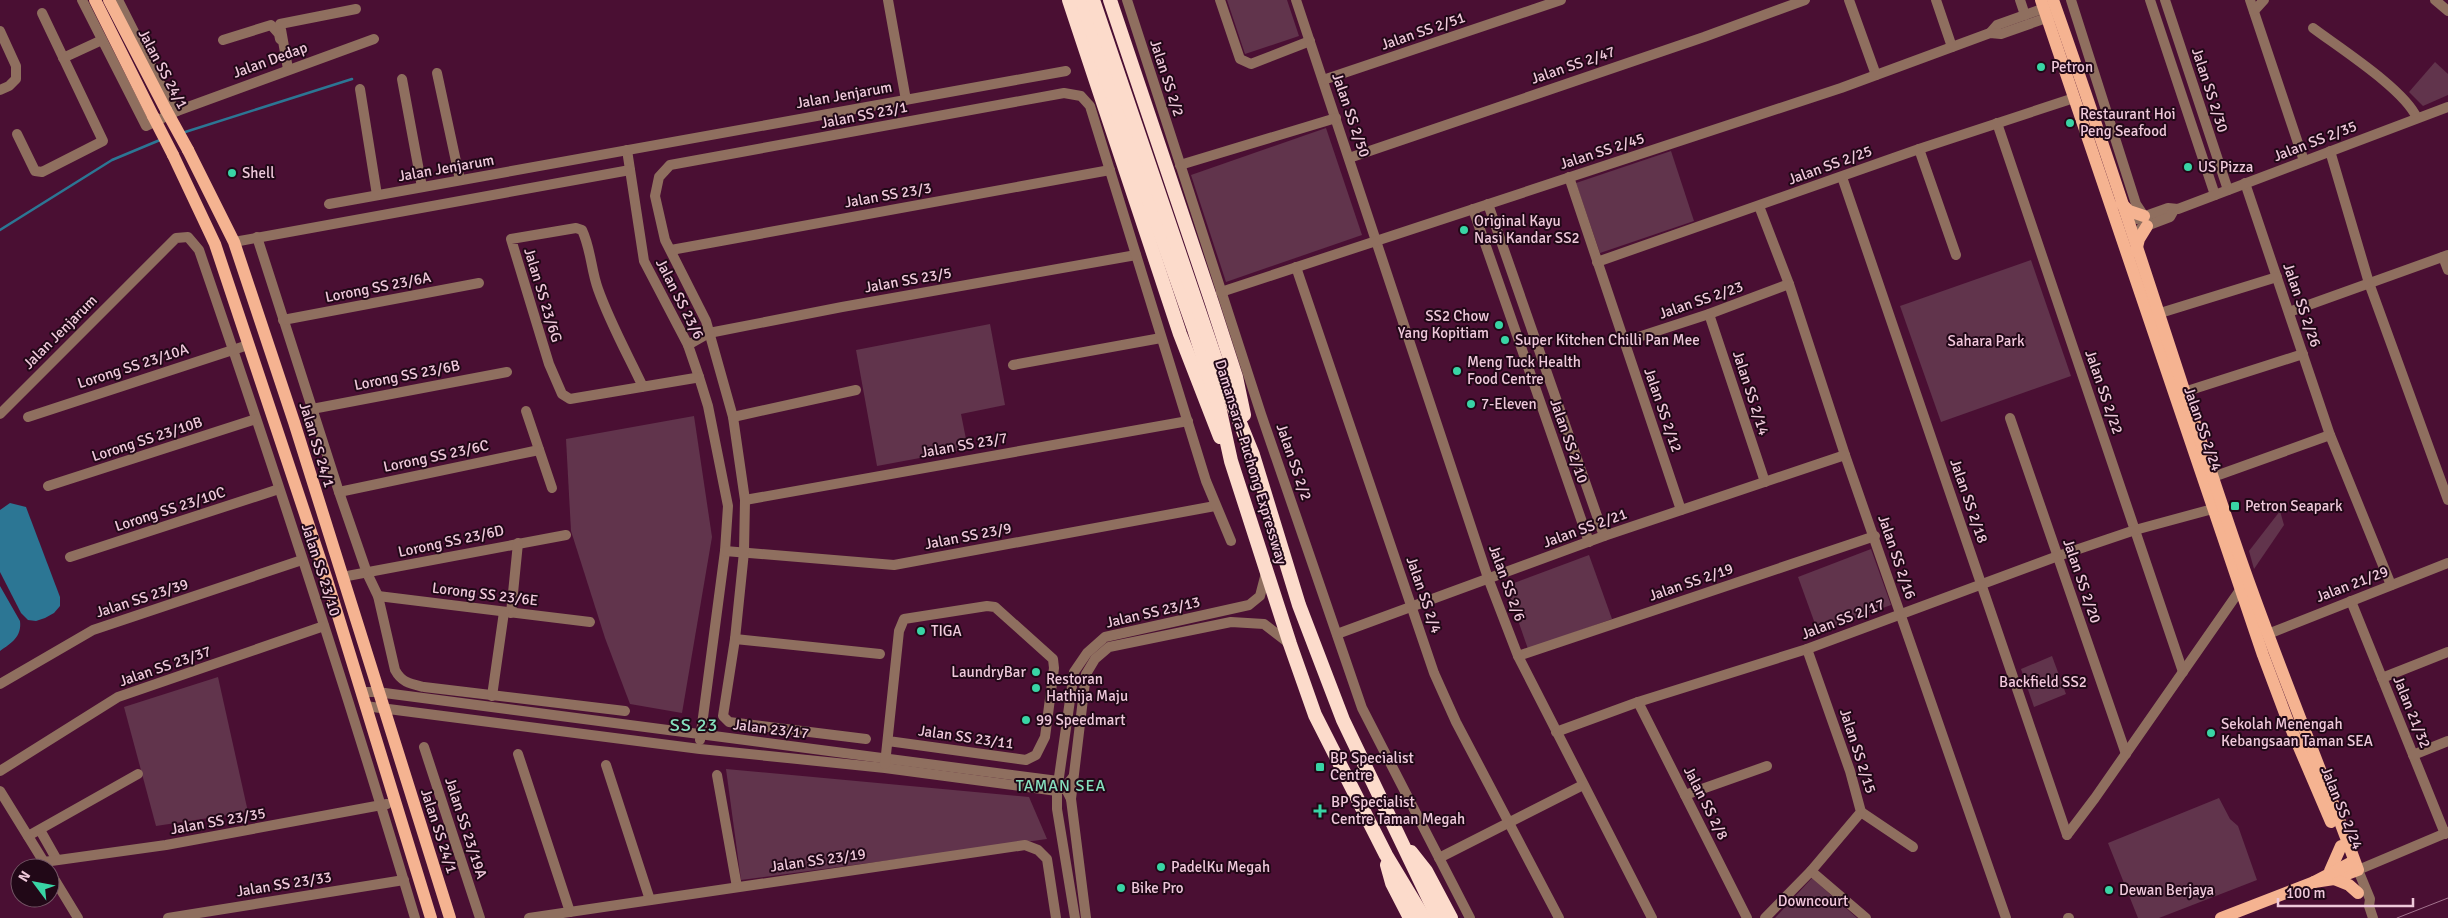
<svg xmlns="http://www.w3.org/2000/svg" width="2448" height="918" viewBox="0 0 2448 918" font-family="Signika,sans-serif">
	<rect width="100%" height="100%" fill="#4a0f33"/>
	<g fill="#61344c">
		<path d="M1227,0H1287L1299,36L1245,54Z"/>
		<path d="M2435,62L2448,74V95L2423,106L2409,92Z"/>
		<path d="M1326,128L1362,235L1226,282L1191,175Z"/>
		<path d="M1671,151L1694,221L1600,253L1576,183Z"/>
		<path d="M2031,260L2071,376L1941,422L1900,306Z"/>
		<path d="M990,324L1005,405L961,414L968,449L877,466L856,350Z"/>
		<path d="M694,416L712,537L682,713L630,704L605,638L571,531L566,439Z"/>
		<path d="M2280,511L2284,525L2254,569L2249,551Z"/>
		<path d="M1871,549L1891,605L1818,632L1798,577Z"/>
		<path d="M1589,555L1612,619L1528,649L1506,586Z"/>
		<path d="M2052,656L2066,694L2034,707L2021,669Z"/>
		<path d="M218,677L248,812L156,826L124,707Z"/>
		<path d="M726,769L1029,797L1047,839L741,880Z"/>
		<path d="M2219,798L2230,819L2238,826L2257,880L2159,918H2138L2108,843Z"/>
		<path d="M1812,878L1857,918H1775Z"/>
	</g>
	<g fill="#2c7694">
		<path d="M10,503L26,507L60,597V606L54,613L45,618L36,621L28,620L21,613L0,572V510Z"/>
		<path d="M0,586L20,621C22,637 11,643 0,651Z"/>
	</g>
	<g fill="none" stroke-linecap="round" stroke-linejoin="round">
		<g stroke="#2c7694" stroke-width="2.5">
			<path d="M182,133L352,79"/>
			<path d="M0,230L112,160L160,140"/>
		</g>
		<g stroke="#8f6f5f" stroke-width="10">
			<path d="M82,0L146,126L177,111L374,39"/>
			<path d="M118,0L168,99L177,111"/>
			<path d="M888,0L906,100"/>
			<path d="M1127,0L1261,414L1362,708L1470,918"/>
			<path d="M1220,0L1240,59L1251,64L1310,41"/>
			<path d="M1296,0L1488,578L1518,656L1652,918"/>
			<path d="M1849,0L1876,75"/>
			<path d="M1936,0L1952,47"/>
			<path d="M2020,0L2025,15"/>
			<path d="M2071,0L2136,204L2144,216"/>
			<path d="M2150,0L2215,195"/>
			<path d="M2165,0L2228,190"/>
			<path d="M2250,0L2304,161"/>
			<path d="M2435,0L2448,11"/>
			<path d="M2254,11L2264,0"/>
			<path d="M2313,28C2341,49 2404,89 2417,118"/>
			<path d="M0,31L16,66V79L9,86L0,90"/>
			<path d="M1990,33L1997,25L2050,6"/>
			<path d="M223,40L271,25L279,34L280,39"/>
			<path d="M63,58L102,40"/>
			<path d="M288,69L280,24L356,9"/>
			<path d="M437,73L460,180"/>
			<path d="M402,79L422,187"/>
			<path d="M1323,80L1561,0"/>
			<path d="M360,89L377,195"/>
			<path d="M1997,123L2183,672"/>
			<path d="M17,134L35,171L42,172L103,141L42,13"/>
			<path d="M1919,149L1956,255"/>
			<path d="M627,150L644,261L688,345L699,377L708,406L728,506L725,551L700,740"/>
			<path d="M2330,151L2369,283L2448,500"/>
			<path d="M1349,158L1704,37L1805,0"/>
			<path d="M1180,165L1336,118"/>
			<path d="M1569,177L1681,510"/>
			<path d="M1842,177L2067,835"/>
			<path d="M2245,183L2330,435L2391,585"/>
			<path d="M329,204L1066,71"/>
			<path d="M1488,204L1604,536"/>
			<path d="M1759,206L1789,284L1845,455L2006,918"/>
			<path d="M1473,209L1589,542"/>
			<path d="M2137,219L2168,208L2178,209L2448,107"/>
			<path d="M2141,228L2170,217L2174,210"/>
			<path d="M257,237L339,492L367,573L378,596L395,670C402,683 411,684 424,687L625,711"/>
			<path d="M234,242L630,170"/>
			<path d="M671,250L1110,170"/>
			<path d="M2443,257L2448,270"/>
			<path d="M1597,262L1919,149L2074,98"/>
			<path d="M1296,267L1434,673L1456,722L1559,918"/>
			<path d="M1221,292L1841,88L1990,33L2001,34L2052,16"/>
			<path d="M2289,312L2448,255"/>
			<path d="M1709,314L1765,482"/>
			<path d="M2157,314L2277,277"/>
			<path d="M283,320L479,283"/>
			<path d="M1623,342L1709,314L1789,284"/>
			<path d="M688,345L709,333L842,307L1136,255"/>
			<path d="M1013,365L1161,338"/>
			<path d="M643,387C628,355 610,323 598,289C591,270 591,249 582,230L576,228L511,239L549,364L562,394L570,399L695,378L699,377"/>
			<path d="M2184,392L2303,354"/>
			<path d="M312,409L507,372"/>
			<path d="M526,411L552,488"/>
			<path d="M0,414L176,238L188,237L199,250C275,471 348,694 415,918"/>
			<path d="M28,417L248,345"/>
			<path d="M733,417L856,390"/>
			<path d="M2010,418L2126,754"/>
			<path d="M2213,477L2330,435"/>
			<path d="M48,486L256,419"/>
			<path d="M339,492L539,450"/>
			<path d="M745,500L1188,421"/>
			<path d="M725,551L894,565L1215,506"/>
			<path d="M70,557L279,489"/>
			<path d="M342,577L566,535"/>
			<path d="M378,596L590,622"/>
			<path d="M2351,601L2445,834"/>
			<path d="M511,613L518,543"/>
			<path d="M1337,634L1604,536L1845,455"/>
			<path d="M2268,634L2448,563"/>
			<path d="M735,639L880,654"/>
			<path d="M1518,656L1875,536"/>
			<path d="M2382,678L2448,652"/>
			<path d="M0,684L93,630L302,560"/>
			<path d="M361,692H377L1058,781L1065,787L1071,799"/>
			<path d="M492,696L504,612"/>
			<path d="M1638,702L1747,918"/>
			<path d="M365,706L700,749L885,768L1057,791L1065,787L1073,777"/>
			<path d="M1556,732L1638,702L1807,649L2058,556L2135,530L2220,507"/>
			<path d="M866,739L729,722L723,716L735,639L744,552L745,500L733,417L706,321L665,240L655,196L659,177L670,165L1064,93L1081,96L1090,106L1206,481L1231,541"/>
			<path d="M424,747L480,918"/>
			<path d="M518,754L570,912"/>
			<path d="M2413,755L2448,741"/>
			<path d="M885,764L899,631L904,619L987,606L995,607L1053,659L1054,668L1045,737L1036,755L1026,760L888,741"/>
			<path d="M606,765L650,900"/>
			<path d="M0,771L118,697L324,626"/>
			<path d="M717,775L737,887"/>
			<path d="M0,791L47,867"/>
			<path d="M1685,795L1767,766"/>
			<path d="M1861,812L1913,847"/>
			<path d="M40,830L57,860"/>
			<path d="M2067,835L2095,798L2240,590"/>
			<path d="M28,836L138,774"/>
			<path d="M1439,858L1583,785"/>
			<path d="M44,862L166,845L387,804"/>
			<path d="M1811,871L1866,918"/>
			<path d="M50,872L78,918"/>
			<path d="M168,918L404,880"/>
			<path d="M529,918L1025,845L1038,850L1047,859L1056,918"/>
			<path d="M1075,918L1057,809V791L1074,672L1087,653L1105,637L1249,605L1260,596L1266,573"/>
			<path d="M1086,918L1071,799L1086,674L1095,659L1109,647L1231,622L1264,624L1290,644"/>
			<path d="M1765,918L1811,871L1861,812L1850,771L1807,649"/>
			<path d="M2068,918H2069"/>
			<path d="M2373,918L2369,906L2370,899L2358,870L2448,832"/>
		</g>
		<g stroke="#f5b391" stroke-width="12">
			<path d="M95,0L153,116"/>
			<path d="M109,0L166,110"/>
			<path d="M2041,0L2263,655L2287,719L2331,822"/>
			<path d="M2053,0C2117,179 2173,361 2234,540C2272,652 2318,760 2358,870L2334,879L2314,882"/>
			<path d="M188,150L234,242L294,422L450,918"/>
			<path d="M173,155L215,244L327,580L431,918"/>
			<path d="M2121,203L2129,211L2144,216"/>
			<path d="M2136,251L2139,239L2147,226"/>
			<path d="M2330,871L2341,846"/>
			<path d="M2334,879L2349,885L2358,893"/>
			<path d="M2221,918L2314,882L2354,861"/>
		</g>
		<g stroke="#fcdbcb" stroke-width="14">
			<path d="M1069,0L1180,334L1220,437"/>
			<path d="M1082,0L1121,121L1194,329L1220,411L1231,461L1290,644L1315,715L1386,855L1424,918"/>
			<path d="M1093,0L1223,381L1253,455L1299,605L1343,720L1438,918"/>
			<path d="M1110,0L1212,303L1236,377L1244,415"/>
			<path d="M1411,852L1426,871L1451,918"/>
			<path d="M1387,865L1392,883L1410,918"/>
		</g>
		<path stroke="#a3748e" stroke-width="1" d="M2397,918L2448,898"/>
		<g stroke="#f5b391" stroke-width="12">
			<path d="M166,110L188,150"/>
			<path d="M153,116L173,155"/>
		</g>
	</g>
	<g fill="#39d4a5" stroke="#210817" stroke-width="2">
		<circle cx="2041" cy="67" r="5"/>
		<circle cx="2070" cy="123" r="5"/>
		<circle cx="2188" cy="167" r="5"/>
		<circle cx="232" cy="173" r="5"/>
		<circle cx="1464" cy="230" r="5"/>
		<circle cx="1499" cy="325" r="5"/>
		<circle cx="1505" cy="340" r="5"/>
		<circle cx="1457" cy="371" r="5"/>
		<circle cx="1471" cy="404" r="5"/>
		<rect x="2230" y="501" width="10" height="10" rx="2.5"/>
		<circle cx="921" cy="631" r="5"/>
		<circle cx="1036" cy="672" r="5"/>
		<circle cx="1036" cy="688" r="5"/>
		<circle cx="1026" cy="720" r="5"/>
		<circle cx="2211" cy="733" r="5"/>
		<rect x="1315" y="762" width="10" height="10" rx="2.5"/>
		<path d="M1317.5 803.5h5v5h5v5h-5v5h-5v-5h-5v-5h5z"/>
		<circle cx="1161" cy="867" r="5"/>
		<circle cx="1121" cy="888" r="5"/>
		<circle cx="2109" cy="890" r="5"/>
	</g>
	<g text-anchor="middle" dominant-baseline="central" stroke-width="4" stroke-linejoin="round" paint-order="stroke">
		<g font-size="15" fill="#efc9db" stroke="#210817">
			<text transform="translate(1423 31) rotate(-19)">Jalan SS 2/51</text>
			<text transform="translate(270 60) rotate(-20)">Jalan Dedap</text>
			<text transform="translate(1573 65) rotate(-19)">Jalan SS 2/47</text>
			<text transform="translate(163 69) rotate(62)">Jalan SS 24/1</text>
			<text transform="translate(1167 78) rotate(72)">Jalan SS 2/2</text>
			<text transform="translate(2210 90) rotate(72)">Jalan SS 2/30</text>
			<text transform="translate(844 95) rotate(-10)">Jalan Jenjarum</text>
			<text transform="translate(864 115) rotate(-11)">Jalan SS 23/1</text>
			<text transform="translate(1351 115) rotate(71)">Jalan SS 2/50</text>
			<text transform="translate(2315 141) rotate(-21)">Jalan SS 2/35</text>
			<text transform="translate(1602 151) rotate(-18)">Jalan SS 2/45</text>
			<text transform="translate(1830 165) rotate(-20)">Jalan SS 2/25</text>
			<text transform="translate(446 168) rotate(-10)">Jalan Jenjarum</text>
			<text transform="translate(888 195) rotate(-10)">Jalan SS 23/3</text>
			<text transform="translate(908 280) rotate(-10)">Jalan SS 23/5</text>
			<text transform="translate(378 287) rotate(-11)">Lorong SS 23/6A</text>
			<text transform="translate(543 295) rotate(73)">Jalan SS 23/6G</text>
			<text transform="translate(680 299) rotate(63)">Jalan SS 23/6</text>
			<text transform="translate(1701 300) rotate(-19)">Jalan SS 2/23</text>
			<text transform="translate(2302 305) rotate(71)">Jalan SS 2/26</text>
			<text transform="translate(60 332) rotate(-45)">Jalan Jenjarum</text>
			<text transform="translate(133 366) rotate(-18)">Lorong SS 23/10A</text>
			<text transform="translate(407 375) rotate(-11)">Lorong SS 23/6B</text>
			<text transform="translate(2104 392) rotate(71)">Jalan SS 2/22</text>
			<text transform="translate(1751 393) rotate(72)">Jalan SS 2/14</text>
			<text transform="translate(1663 410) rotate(71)">Jalan SS 2/12</text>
			<text transform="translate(2203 429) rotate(71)">Jalan SS 2/24</text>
			<text transform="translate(147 439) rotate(-18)">Lorong SS 23/10B</text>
			<text transform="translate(1569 441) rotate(71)">Jalan SS 2/10</text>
			<text transform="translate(317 445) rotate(73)">Jalan SS 24/1</text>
			<text transform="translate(964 445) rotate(-10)">Jalan SS 23/7</text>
			<text transform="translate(436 456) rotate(-12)">Lorong SS 23/6C</text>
			<text transform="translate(1251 462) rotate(73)">Damansara–Puchong Expressway</text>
			<text transform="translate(1294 462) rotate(71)">Jalan SS 2/2</text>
			<text transform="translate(1969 501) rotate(71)">Jalan SS 2/18</text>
			<text transform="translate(170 509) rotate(-18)">Lorong SS 23/10C</text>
			<text transform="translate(1585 528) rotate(-20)">Jalan SS 2/21</text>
			<text transform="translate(968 536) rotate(-11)">Jalan SS 23/9</text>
			<text transform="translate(451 541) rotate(-12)">Lorong SS 23/6D</text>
			<text transform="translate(1897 557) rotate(71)">Jalan SS 2/16</text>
			<text transform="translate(321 570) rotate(72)">Jalan SS 23/10</text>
			<text transform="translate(2082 581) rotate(71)">Jalan SS 2/20</text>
			<text transform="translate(1691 582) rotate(-19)">Jalan SS 2/19</text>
			<text transform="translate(1507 583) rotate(70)">Jalan SS 2/6</text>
			<text transform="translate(2352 584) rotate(-21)">Jalan 21/29</text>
			<text transform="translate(485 594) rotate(7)">Lorong SS 23/6E</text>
			<text transform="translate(1424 595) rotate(71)">Jalan SS 2/4</text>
			<text transform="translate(142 598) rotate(-18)">Jalan SS 23/39</text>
			<text transform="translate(1153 612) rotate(-13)">Jalan SS 23/13</text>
			<text transform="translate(1843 619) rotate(-21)">Jalan SS 2/17</text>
			<text transform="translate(165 666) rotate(-19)">Jalan SS 23/37</text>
			<text transform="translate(2412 712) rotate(68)">Jalan 21/32</text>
			<text transform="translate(771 729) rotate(7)">Jalan 23/17</text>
			<text transform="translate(966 737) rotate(8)">Jalan SS 23/11</text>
			<text transform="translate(1858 751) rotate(72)">Jalan SS 2/15</text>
			<text transform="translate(1706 803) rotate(63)">Jalan SS 2/8</text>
			<text transform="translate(2342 808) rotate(68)">Jalan SS 2/24</text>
			<text transform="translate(218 821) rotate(-10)">Jalan SS 23/35</text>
			<text transform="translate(466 828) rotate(72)">Jalan SS 23/19A</text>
			<text transform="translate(439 831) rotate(72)">Jalan SS 24/1</text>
			<text transform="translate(818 860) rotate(-8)">Jalan SS 23/19</text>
			<text transform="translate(284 884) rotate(-9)">Jalan SS 23/33</text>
		</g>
		<g font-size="15" fill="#efc9db" stroke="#210817" text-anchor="start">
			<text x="2051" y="67">Petron</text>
			<text x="2080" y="114">Restaurant Hoi<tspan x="2080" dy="17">Peng Seafood</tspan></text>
			<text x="2198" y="167">US Pizza</text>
			<text x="242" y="173">Shell</text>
			<text x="1474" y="221">Original Kayu<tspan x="1474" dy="17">Nasi Kandar SS2</tspan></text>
			<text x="1489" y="316" text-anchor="end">SS2 Chow<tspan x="1489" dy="17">Yang Kopitiam</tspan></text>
			<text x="1515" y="340">Super Kitchen Chilli Pan Mee</text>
			<text x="1467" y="362">Meng Tuck Health<tspan x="1467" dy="17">Food Centre</tspan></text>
			<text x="1481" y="404">7-Eleven</text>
			<text x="2245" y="506">Petron Seapark</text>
			<text x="931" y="631">TIGA</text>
			<text x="1026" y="672" text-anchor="end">LaundryBar</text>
			<text x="1046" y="679">Restoran<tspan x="1046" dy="17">Hathija Maju</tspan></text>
			<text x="1036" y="720">99 Speedmart</text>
			<text x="2221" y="724">Sekolah Menengah<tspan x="2221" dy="17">Kebangsaan Taman SEA</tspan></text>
			<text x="1330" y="758">BP Specialist<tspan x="1330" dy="17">Centre</tspan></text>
			<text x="1331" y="802">BP Specialist<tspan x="1331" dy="17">Centre Taman Megah</tspan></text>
			<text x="1171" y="867">PadelKu Megah</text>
			<text x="1131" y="888">Bike Pro</text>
			<text x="2119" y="890">Dewan Berjaya</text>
		</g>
		<g font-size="15" fill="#f4c9de" stroke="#210817">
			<text x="1986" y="341">Sahara Park</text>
			<text x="2043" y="682">Backfield SS2</text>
			<text x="1813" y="901">Downcourt</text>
		</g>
		<g font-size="16" letter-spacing="1" fill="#86e0be" stroke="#210817">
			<text x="1061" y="786">TAMAN SEA</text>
		</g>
		<g font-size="18" letter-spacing="1" fill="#86e0be" stroke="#210817">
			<text x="694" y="725">SS 23</text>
		</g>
	</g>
	<g transform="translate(35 883) rotate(302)"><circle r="24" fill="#210817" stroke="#735565"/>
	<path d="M0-4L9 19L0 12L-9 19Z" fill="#39d4a5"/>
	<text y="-8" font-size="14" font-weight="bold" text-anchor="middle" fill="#efc9db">N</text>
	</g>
	<path d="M2278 898v8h135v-8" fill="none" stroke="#efc9db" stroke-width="2.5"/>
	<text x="2286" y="898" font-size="15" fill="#efc9db" stroke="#210817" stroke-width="4" paint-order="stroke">100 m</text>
</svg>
